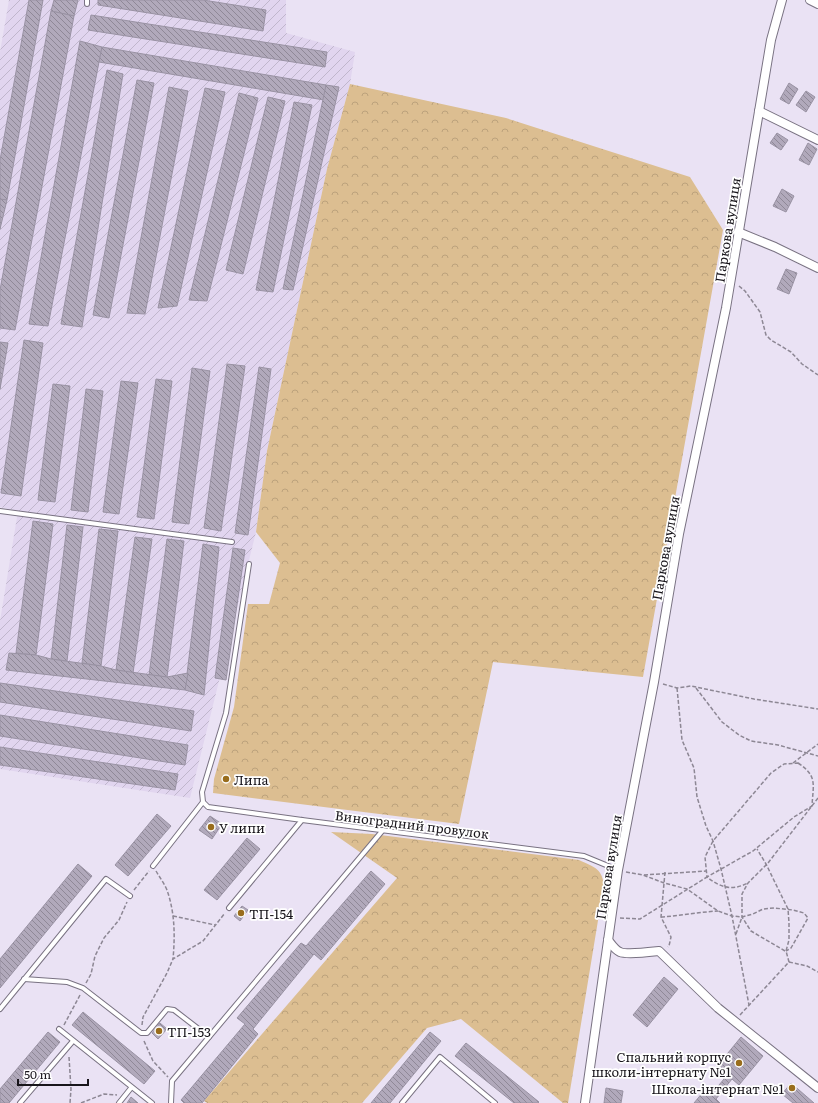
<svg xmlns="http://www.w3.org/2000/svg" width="818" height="1103" viewBox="0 0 818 1103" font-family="Literata,serif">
	<defs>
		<pattern id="industrial-furrows" width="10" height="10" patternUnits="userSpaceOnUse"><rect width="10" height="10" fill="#e1d5ef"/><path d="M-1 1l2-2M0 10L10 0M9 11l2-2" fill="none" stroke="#c0b6cc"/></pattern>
		<pattern id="forest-crowns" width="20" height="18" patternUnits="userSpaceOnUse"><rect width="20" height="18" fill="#dcbe91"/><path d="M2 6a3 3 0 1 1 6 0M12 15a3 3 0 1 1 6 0" fill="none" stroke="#bca27c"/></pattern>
		<pattern id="building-back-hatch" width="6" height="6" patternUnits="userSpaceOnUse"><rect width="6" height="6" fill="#b1a9bb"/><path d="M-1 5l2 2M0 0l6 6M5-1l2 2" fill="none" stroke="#8f8897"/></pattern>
	</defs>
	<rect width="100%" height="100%" fill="#eae2f4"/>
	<path fill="url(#industrial-furrows)" d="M9,0H286V33L355,52L350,84L327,169L267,451L256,532L190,798L0,769V621L18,511L0,507V52Z"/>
	<g fill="url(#forest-crowns)">
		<path d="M350,84L506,118L690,177L723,230L643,677L493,662L459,824L213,793L214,779L234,707L248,604H269L280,563L256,532L267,451L327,169Z"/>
		<path d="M331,832L372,834L579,860C593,867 601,867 604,884L568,1103H563L461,1019L427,1028L362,1103H207L204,1101L397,878Z"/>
	</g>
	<g fill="url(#building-back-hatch)" stroke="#9992a3">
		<path d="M29,0H43L7,200H0V160Z"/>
		<path d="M54,0H78L74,16L51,11Z"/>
		<path d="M98,0H203L266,10L263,31L98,5Z"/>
		<path d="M51,11L74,16L15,330L0,328V290Z"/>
		<path d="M91,15L327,52L325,67L88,30Z"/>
		<path d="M80,41L102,47L99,62L48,326L29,324Z"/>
		<path d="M102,47L326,85L324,100L99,62Z"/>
		<path d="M107,70L123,74L82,327L61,324Z"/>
		<path d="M137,80L154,83L109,318L93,315Z"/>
		<path d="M789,83L798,89L789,104L780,99Z"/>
		<path d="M326,85L339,87L293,290L283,289Z"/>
		<path d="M169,87L188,91L145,314L127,313Z"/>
		<path d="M205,88L225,92L177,306L158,308Z"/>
		<path d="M806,91L815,97L806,112L796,105Z"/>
		<path d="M239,93L258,98L207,301L189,300Z"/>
		<path d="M268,97L285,101L243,274L226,270Z"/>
		<path d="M294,102L312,105L273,292L256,290Z"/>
		<path d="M777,133L788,140L781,150L770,143Z"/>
		<path d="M808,143L817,149L809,165L799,160Z"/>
		<path d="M782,189L794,196L786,212L773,206Z"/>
		<path d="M0,199L7,200L0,229Z"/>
		<path d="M786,269L797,273L789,294L777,289Z"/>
		<path d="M24,340L43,343L21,496L1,493Z"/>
		<path d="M0,342L8,343L0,389Z"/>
		<path d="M227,364L245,366L221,531L204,528Z"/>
		<path d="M259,367L271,369L248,535L235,533Z"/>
		<path d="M192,368L210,371L189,524L172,522Z"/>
		<path d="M156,379L172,381L154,519L137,517Z"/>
		<path d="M121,381L138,383L119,514L103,512Z"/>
		<path d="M53,384L70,386L55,502L38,500Z"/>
		<path d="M86,389L103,391L88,512L71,510Z"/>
		<path d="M33,521L53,524L36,655L16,653Z"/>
		<path d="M67,525L83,527L67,661L51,659Z"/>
		<path d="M99,529L118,531L101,666L82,663Z"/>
		<path d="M135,537L152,539L133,673L116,670Z"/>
		<path d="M167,539L184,541L167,677L149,675Z"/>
		<path d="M203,544L219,547L204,695L185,690Z"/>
		<path d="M233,548L245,550L226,680L215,678Z"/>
		<path d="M9,653L36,655L51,659L101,666L116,670L167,677L188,673L185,690L6,670Z"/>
		<path d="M0,683L194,711L191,731L0,702Z"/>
		<path d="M0,715L188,745L185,765L0,736Z"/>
		<path d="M0,747L178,774L175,790L0,765Z"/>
		<path d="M157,814L171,826L128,876L115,865Z"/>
		<path d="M210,816L222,824L212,839L199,830Z"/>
		<path d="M247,838L260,849L217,900L204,890Z"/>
		<path d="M78,864L92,876L0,988V959Z"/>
		<path d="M371,871L385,884L321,960L314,954L253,1029L258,1034L202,1103H184L181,1100L245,1024L237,1018L301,943L306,946Z"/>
		<path d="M242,906L248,910L240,921L234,916Z"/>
		<path d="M664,977L678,989L647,1027L633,1015Z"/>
		<path d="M83,1012L155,1071L144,1084L72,1025Z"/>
		<path d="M160,1023L167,1029L158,1039L152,1033Z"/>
		<path d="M48,1032L60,1042L9,1103H0V1089Z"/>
		<path d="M430,1032L441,1041L390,1103H371Z"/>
		<path d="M741,1037L763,1056L739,1085L732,1079L716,1099L720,1103H694L708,1086L714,1091L724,1079L714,1070Z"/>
		<path d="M466,1043L539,1102L538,1103H514L455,1056Z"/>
		<path d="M791,1083L814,1103H793L782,1094Z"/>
		<path d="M606,1088L623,1091L621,1103H604Z"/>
		<path d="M131,1097L138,1103H127Z"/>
	</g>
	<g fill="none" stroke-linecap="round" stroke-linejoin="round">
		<g stroke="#797282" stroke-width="6">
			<g id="lane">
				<path d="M87,4V0"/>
				<path d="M0,511L232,542"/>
				<path d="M203,802L208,807L302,820L584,856L618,870"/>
				<path d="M153,866L203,802L202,792L226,713L249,564"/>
				<path d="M229,908L302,820"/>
				<path d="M24,979L67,982L83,988L141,1033H147L167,1009L174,1010L209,1037"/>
				<path d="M0,1009L106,879L130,896"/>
				<path d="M59,1029L152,1103"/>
				<path d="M20,1103L73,1041"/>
				<path d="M119,1103L131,1088"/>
				<path d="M171,1103L172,1081L383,830"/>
				<path d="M402,1103L440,1057L495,1103"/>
			</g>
		</g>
		<g stroke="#797282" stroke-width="10">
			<g id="street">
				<path d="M810,0L818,4"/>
				<path d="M759,111L818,140"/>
				<path d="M738,232L775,247L818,268"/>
				<path d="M608,940C612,945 615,950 620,952C627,955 650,952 659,951L718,1008L818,1088"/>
				<path d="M585,1103L618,870L654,682L679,534L726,308L771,40L782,0"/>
			</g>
		</g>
		<g stroke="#8d8794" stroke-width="1.5" stroke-dasharray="4 2" stroke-linecap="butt">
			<path d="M739,286L745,291L760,312L766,335L771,340L791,352L802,364L818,375"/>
			<path d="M663,684L677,688L691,686L754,699L818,709"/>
			<path d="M677,688L682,740L694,768L697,797L706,826L713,841L721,869L732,916L749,1005"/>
			<path d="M696,688L722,722L739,735L751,741L778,745L818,756"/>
			<path d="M793,763L818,744"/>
			<path d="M798,763C818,776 813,785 812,806L794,817L753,851L707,877L705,857L713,841L771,773L784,764Z"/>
			<path d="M156,871C160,878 166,886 168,893C175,915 175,937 173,959"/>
			<path d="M626,872L643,875L664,883L687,889L718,911L732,916L742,917L753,914L763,909L774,908L793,910L804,913L808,918L791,948L786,951"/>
			<path d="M665,872L661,917L671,937L669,946L668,947"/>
			<path d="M644,875L706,871"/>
			<path d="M134,890L149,871"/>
			<path d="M173,916L215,925"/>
			<path d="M661,917C680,916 699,912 718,911"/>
			<path d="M620,918L640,919L707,877C721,888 732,891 748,883"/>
			<path d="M736,934L742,917"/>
			<path d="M785,951L751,931L742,917V894L748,883L768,863L818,798"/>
			<path d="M789,962L807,966L818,972"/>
			<path d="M86,983L91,974L95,956L104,938L119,920L127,902"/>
			<path d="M740,1015L789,962L786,951L789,940V923L788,909L766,864L757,849"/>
			<path d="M64,1025L80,995"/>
			<path d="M142,1025L143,1017L167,973L173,959L203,941L225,913"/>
			<path d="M144,1041L153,1061L168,1077"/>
			<path d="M69,1057L71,1089L70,1103"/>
			<path d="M81,1103L104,1094L117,1095"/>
		</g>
		<use href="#lane" stroke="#fff" stroke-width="4"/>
		<use href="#street" stroke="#fff" stroke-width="8"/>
	</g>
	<g fill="#996d1c" stroke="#fff" stroke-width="1.5">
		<circle cx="226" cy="779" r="4"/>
		<circle cx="211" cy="827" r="4"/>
		<circle cx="241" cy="913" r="4"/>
		<circle cx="159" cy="1031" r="4"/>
		<circle cx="739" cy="1063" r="4"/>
		<circle cx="792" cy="1088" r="4"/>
	</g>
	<g text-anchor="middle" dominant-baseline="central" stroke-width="3.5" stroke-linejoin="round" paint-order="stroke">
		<g font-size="13" fill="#18151b" stroke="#fff">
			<text transform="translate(727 230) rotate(-81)">Паркова вулиця</text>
			<text transform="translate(665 548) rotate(-80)">Паркова вулиця</text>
			<text transform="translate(412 824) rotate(7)">Виноградний провулок</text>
			<text transform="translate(608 867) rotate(-81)">Паркова вулиця</text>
		</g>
		<g font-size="13" fill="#18151b" stroke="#fff" text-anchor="start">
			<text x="234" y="779">Липа</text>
			<text x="219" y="827">У липи</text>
			<text x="249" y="913">ТП-154</text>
			<text x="167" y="1031">ТП-153</text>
			<text x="731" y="1056" text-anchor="end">Спальний корпус<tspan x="731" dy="15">школи-інтернату №1</tspan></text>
			<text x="784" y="1088" text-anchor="end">Школа-інтернат №1</text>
		</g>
	</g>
	<path d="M18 1079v6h70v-6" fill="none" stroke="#18151b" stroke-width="2"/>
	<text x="24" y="1079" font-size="12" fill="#18151b" stroke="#ffffff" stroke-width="3" paint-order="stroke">50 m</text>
</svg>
